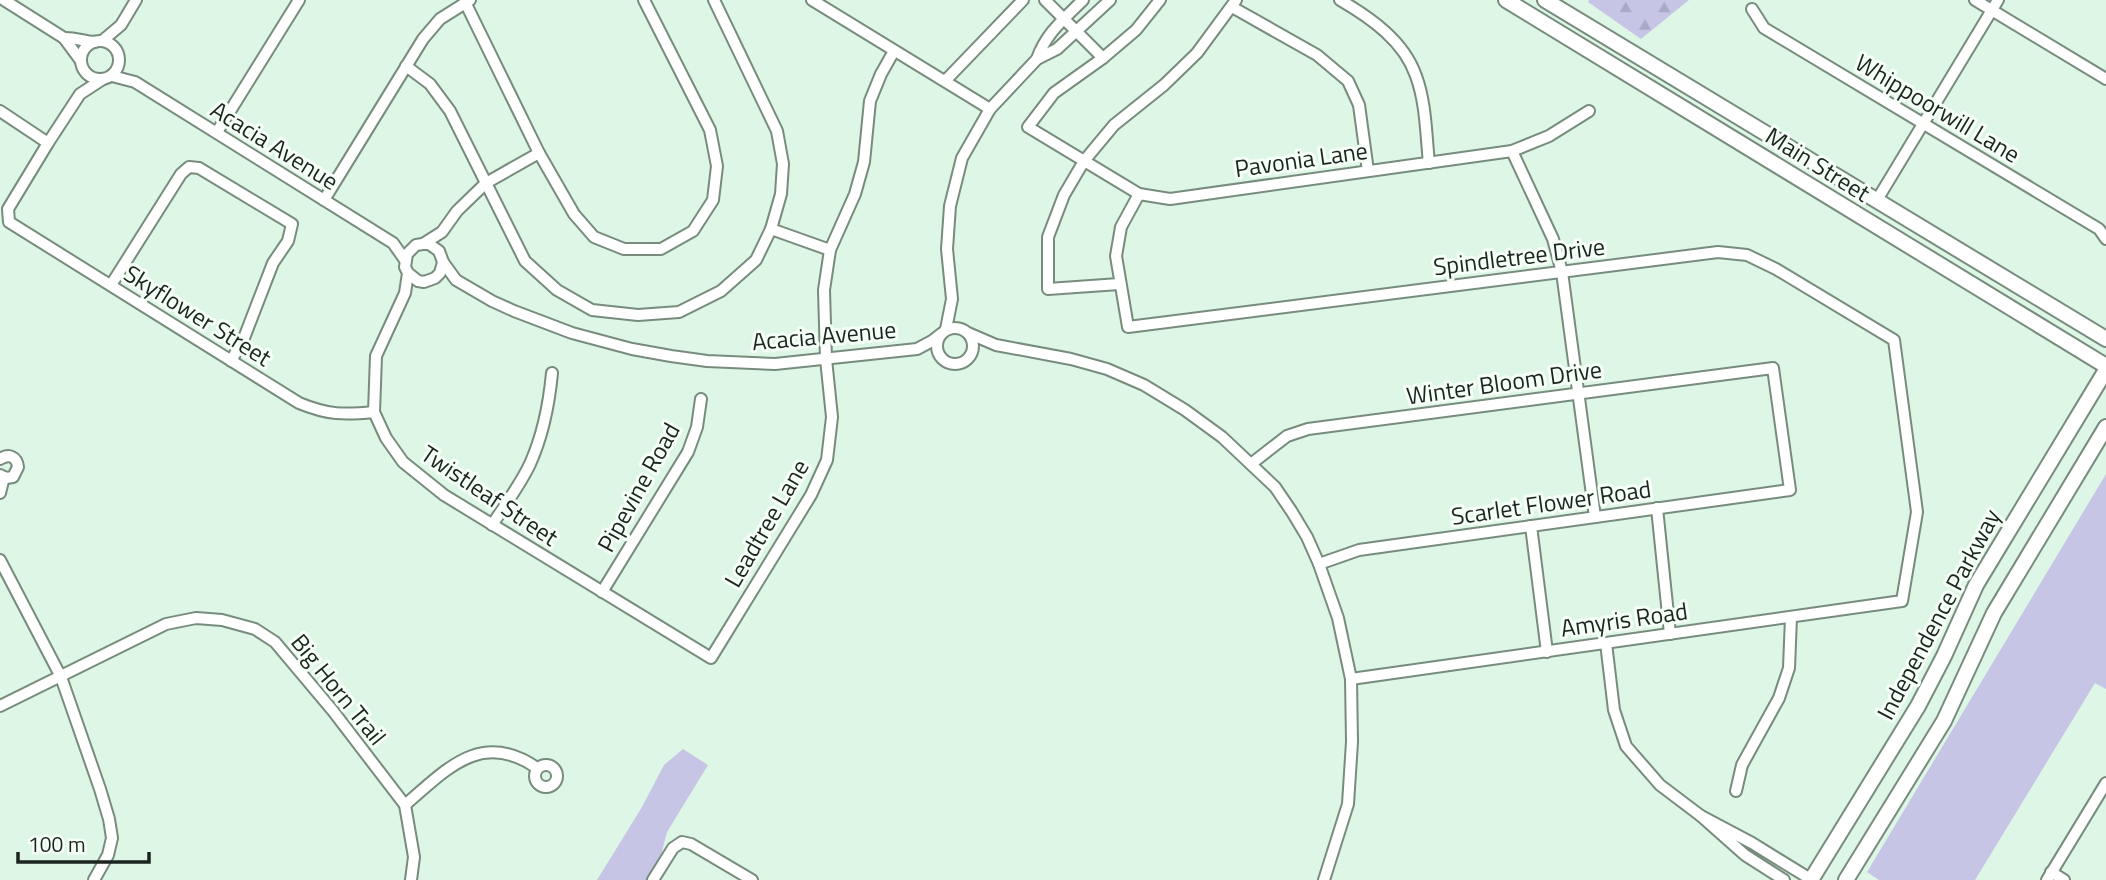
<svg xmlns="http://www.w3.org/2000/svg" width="2106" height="880" viewBox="0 0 2106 880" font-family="'Titillium Web',sans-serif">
	<defs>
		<pattern id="forest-firs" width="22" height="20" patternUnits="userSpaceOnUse" patternTransform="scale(1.75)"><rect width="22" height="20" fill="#c7c5e6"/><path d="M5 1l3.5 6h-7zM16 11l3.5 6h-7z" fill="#aaa9c5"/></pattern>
	</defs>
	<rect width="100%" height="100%" fill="#def6e5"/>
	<g fill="#c7c5e6">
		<path d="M2106,474V689L2095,683L1975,880H1879L1867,872Z"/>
		<path d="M683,749L708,765L667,832L661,855L646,880H597L642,807L664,765Z"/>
	</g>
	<path fill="url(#forest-firs)" d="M1589,0H1689L1641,39L1588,2Z"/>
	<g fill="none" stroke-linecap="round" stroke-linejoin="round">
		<g stroke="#778c7d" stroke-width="14">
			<g id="street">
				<path d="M4,0L64,38L81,61"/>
				<path d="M812,0L990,109"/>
				<path d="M1045,0L1103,58"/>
				<path d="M1160,0L1136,30L1103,58L1054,93L1028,127L1139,194L1170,199L1512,151L1549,136L1589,111"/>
				<path d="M1340,0C1371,18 1404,41 1416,76C1426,103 1426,134 1429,163"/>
				<path d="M1975,0L2106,79"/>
				<path d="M465,2L539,153L574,214L594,237L624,249H661L693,231L713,200L717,166L710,130L644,0"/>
				<path d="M1232,7L1317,55L1348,81L1359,105L1368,171"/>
				<path d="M1752,9L1764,28L2099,229L2106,239"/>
				<path d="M64,38C75,37 84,42 95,42"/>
				<path d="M102,41L121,25L136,0"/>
				<circle cx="100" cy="60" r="19"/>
				<path d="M1037,59C1046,33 1064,19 1083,0"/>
				<path d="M406,66L430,84L450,111L525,261L557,290L592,310L638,315L679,312L721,291L756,260L771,229L781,194L783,164L777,131L714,0"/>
				<path d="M112,76L135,82L393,243L405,260"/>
				<path d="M103,79L80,94L48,143L8,209L9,222L299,403C328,415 344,415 374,412"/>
				<path d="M945,81L1023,0"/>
				<path d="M0,111L48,143"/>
				<path d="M217,132L299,0"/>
				<path d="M1512,151L1553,239L1562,272L1595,517"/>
				<path d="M1139,194L1121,227L1116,256L1128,327L1718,252L1747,255L1776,269L1894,340L1917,512L1902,601L1351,679"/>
				<path d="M324,200L423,39L440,19L470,0"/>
				<path d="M1877,200L1998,0"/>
				<path d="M771,229L830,250"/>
				<path d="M423,244L442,232L457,211L486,183L539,153"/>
				<path d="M443,262L456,280L492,301L514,311L572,333L632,349L671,356L707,361L775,364L917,349L932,341L941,334"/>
				<path d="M408,273L418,281L424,282L435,278L440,273L443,262L439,251L429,244H423L416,245L407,254L405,267L408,273L405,293L376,356L374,412L386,438L403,462L444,495L711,658L811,495L827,460L832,417L826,359L824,290L830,250L855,194L864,162L870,101L881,74L894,51"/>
				<path d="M1119,284L1048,289V237L1064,195L1084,161L1114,125L1164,85L1197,53L1236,0"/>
				<path d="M111,285L181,174L189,167L199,168L292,224L288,241L273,263L244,338L231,361"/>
				<circle cx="955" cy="346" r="18"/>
				<path d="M946,329L952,299L947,249L950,206L962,158L990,109L1037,59L1057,49L1110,0"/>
				<path d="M968,333L996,345L1071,359L1107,369L1144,385L1185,410L1222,437L1275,487L1292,512L1307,537L1319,564L1338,618L1351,679L1352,742L1348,804L1324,880"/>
				<path d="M0,459C9,453 17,457 18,467L13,477L6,478L0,475"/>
				<path d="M1251,464L1287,436L1308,429L1773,368L1790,490L1359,550L1319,564"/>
				<path d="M0,493L4,477"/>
				<path d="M1657,508L1670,634"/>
				<path d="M492,525C505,505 520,485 530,464C543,435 549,405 552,373"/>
				<path d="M1531,526L1547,652"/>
				<path d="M0,560L61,677L100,789L109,819L112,838L108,855L94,880"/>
				<path d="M602,592L688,452L697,427L701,399"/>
				<path d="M1606,643L1614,710L1626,746L1660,785L1701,816"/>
				<path d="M0,706L166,624L196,618L222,620L255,629L275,642L333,711L405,805L414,857L411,880"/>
				<circle cx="546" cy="776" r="11"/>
				<path d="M1736,791L1742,765L1779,698L1789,668L1791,617"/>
				<path d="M405,805C446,770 481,729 537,768"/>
				<path d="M2051,872L2064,880"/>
				<path d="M653,880L673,848L682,842L691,844L752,880"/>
				<path d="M1784,880L1745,855L1701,816L1752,843L1812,880"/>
				<path d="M2047,880L2106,783"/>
			</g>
		</g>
		<g stroke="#778c7d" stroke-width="18">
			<g id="secondary">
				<path d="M1506,0L2106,366"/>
				<path d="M1545,0L2106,339"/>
				<path d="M1811,880L1918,706L1944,656L1976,585L2106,370"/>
				<path d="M1846,880L1944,721L1994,613L2106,427"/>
			</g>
		</g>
		<use href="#street" stroke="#fff" stroke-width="10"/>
		<use href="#secondary" stroke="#fff" stroke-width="14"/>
	</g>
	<g text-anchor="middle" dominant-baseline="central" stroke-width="6" stroke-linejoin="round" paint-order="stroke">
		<g font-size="24" fill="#1b241e" stroke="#f5fff8">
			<text transform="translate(1938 108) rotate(31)">Whippoorwill Lane</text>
			<text transform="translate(275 145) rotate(32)">Acacia Avenue</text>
			<text transform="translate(1301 159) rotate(-8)">Pavonia Lane</text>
			<text transform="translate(1818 164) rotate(32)">Main Street</text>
			<text transform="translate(1519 256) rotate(-7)">Spindletree Drive</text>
			<text transform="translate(198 315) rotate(32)">Skyflower Street</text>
			<text transform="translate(824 335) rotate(-5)">Acacia Avenue</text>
			<text transform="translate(1504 382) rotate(-8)">Winter Bloom Drive</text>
			<text transform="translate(638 487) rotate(-61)">Pipevine Road</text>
			<text transform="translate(490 495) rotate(34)">Twistleaf Street</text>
			<text transform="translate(1551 502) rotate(-8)">Scarlet Flower Road</text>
			<text transform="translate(766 523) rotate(-60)">Leadtree Lane</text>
			<text transform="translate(1938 614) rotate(-62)">Independence Parkway</text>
			<text transform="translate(1624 619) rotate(-8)">Amyris Road</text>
			<text transform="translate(339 689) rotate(51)">Big Horn Trail</text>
		</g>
	</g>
	<path d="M18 852v10h131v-10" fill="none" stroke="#1b241e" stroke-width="3.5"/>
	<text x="28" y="852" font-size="21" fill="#1b241e" stroke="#f5fff8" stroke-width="5" paint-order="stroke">100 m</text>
</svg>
